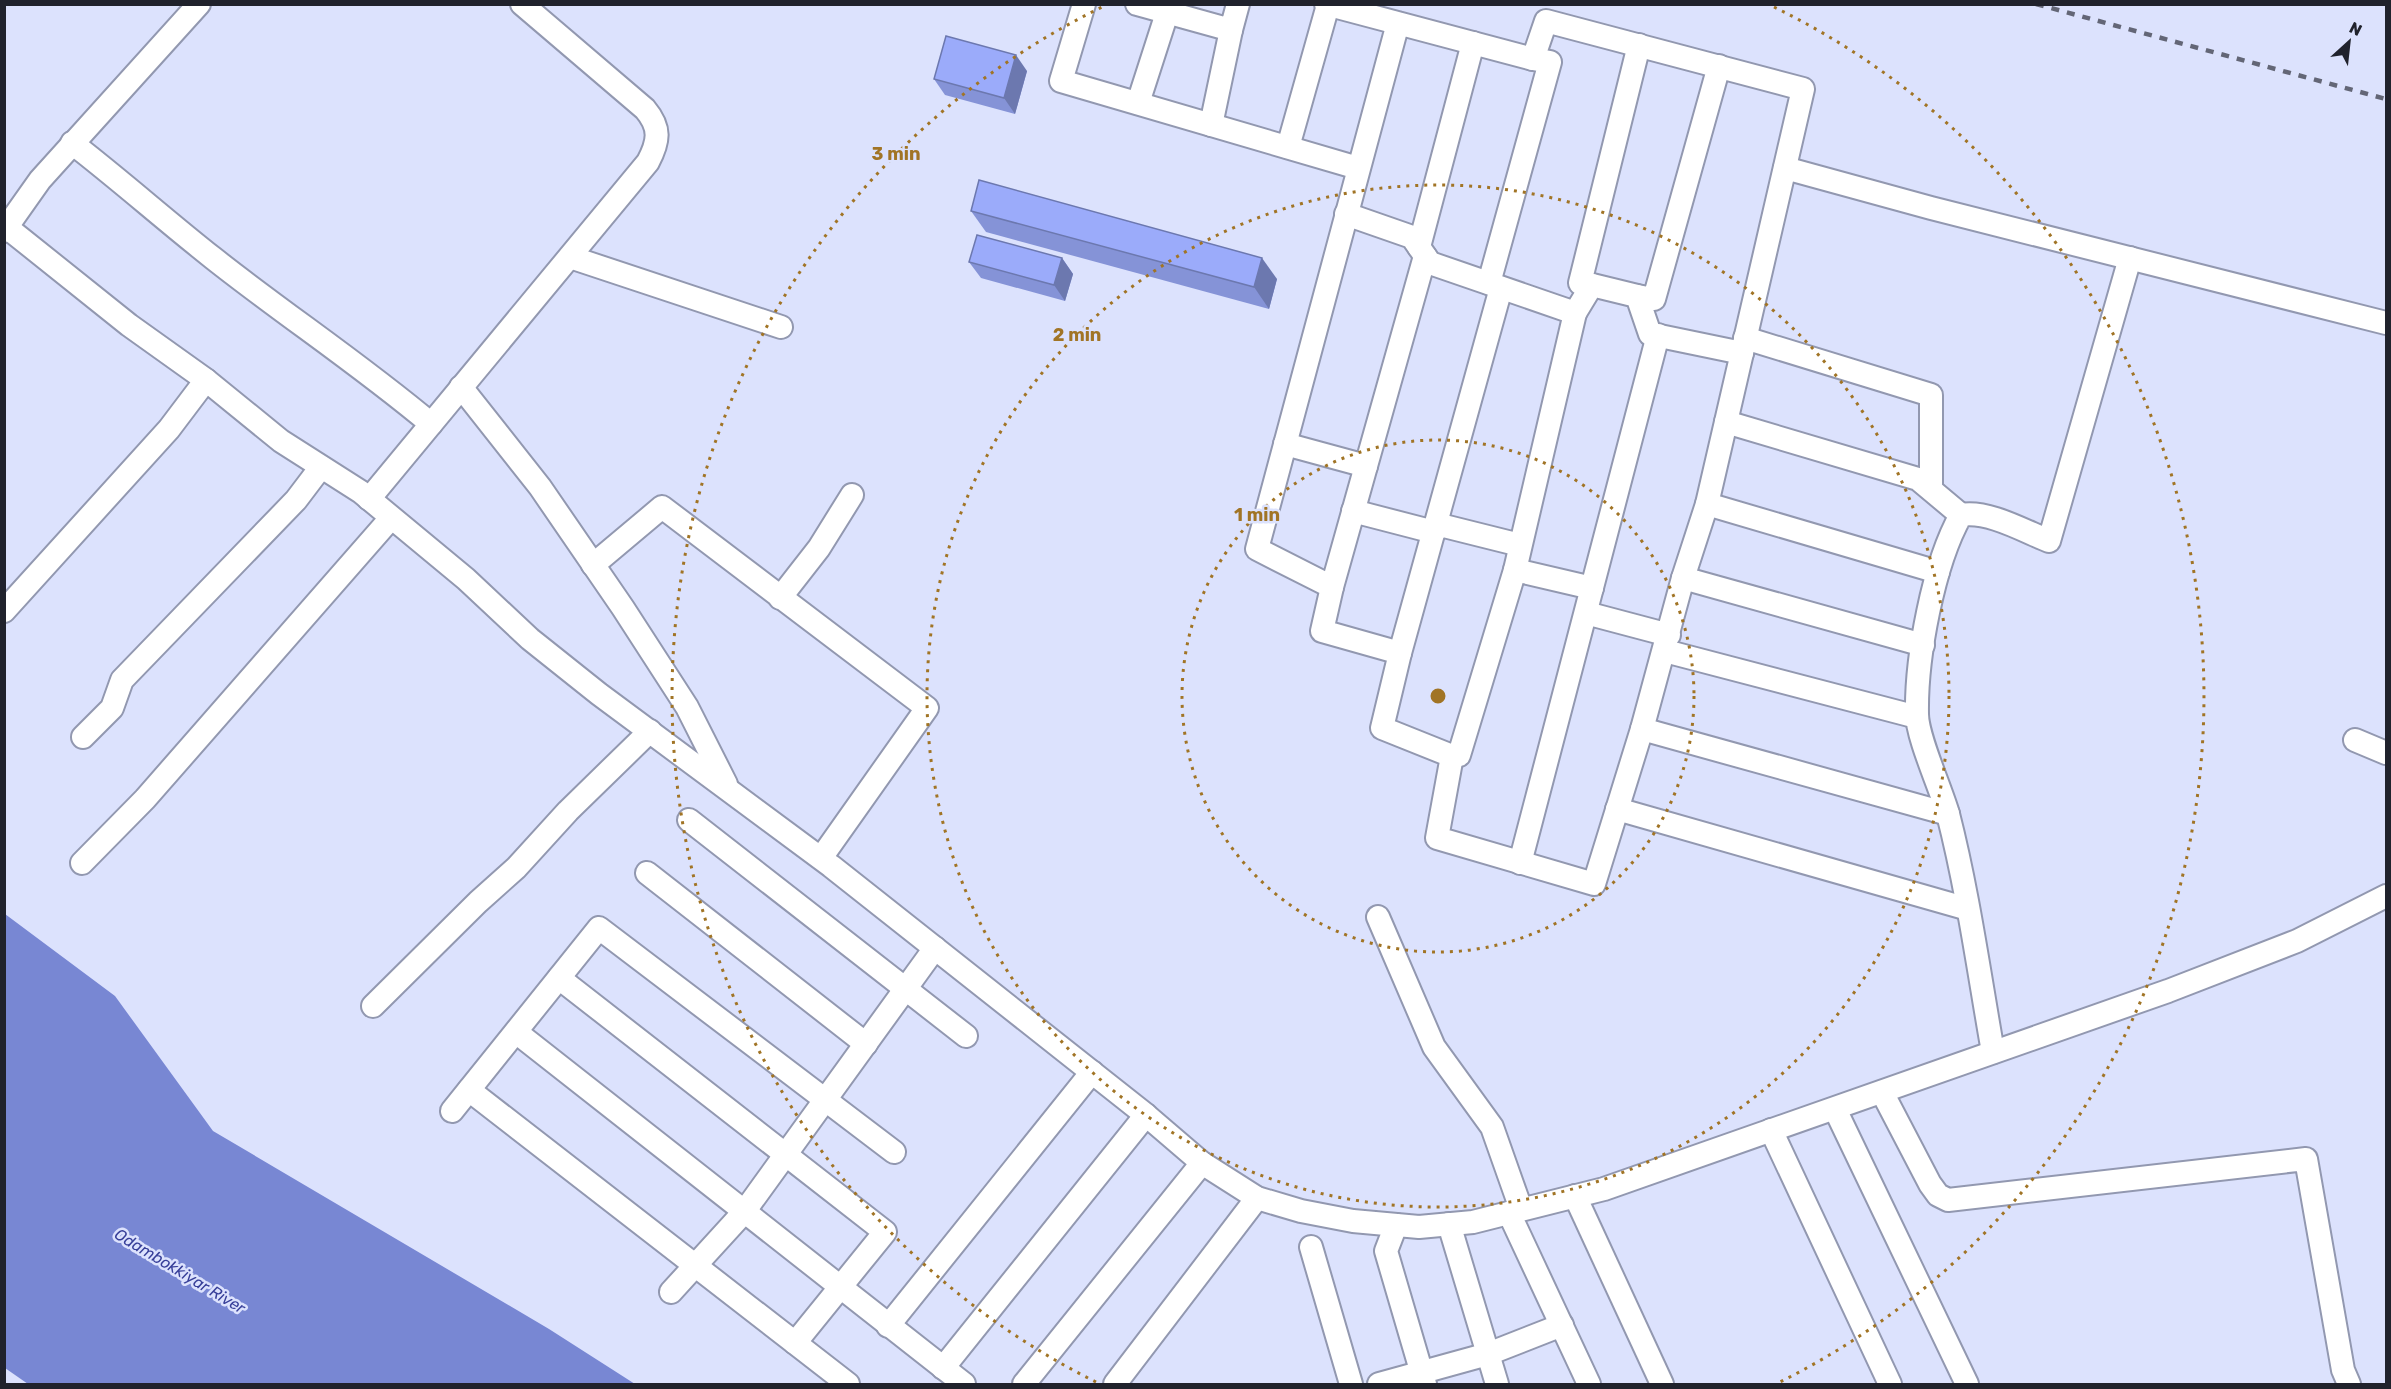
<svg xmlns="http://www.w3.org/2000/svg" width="2391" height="1389" viewBox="0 0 2391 1389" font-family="Rubik,sans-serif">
	<rect width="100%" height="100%" fill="#dce2fd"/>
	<path fill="#7887d3" d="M5,914L115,996L213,1131L549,1329L635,1384H28L5,1368Z"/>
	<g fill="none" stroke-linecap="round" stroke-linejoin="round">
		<g stroke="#9298b0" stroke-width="26">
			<g id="minor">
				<path d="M1084,4L1061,81L1358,168"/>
				<path d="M1137,4L1231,30L1238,4"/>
				<path d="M1326,4L1533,59L1546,21L1803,89L1707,504L1683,578L1642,729L1594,884L1437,838L1452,756L1382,728L1400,653L1322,631L1332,587L1257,549L1398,23"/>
				<path d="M1138,103L1167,13"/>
				<path d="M1211,125L1231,30"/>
				<path d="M72,143C120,180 166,221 213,258C285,315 361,365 431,424"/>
				<path d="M1288,147L1328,5"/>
				<path d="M1785,168L1931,208L2386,323"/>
				<path d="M1346,214L1412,237L1430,263L1575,313L1592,285L1637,296L1650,334L1742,353"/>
				<path d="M4,225L129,325L206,380L281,441L361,492L466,579L530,639L599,694L831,866L1146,1115L1202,1163L1257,1198L1301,1211L1353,1221L1419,1227L1473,1222L1604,1189L2168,991L2297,941L2386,896"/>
				<path d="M4,231L40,180L199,4"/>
				<path d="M1419,247L1473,43"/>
				<path d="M570,257L781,327"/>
				<path d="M1489,283L1550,62L1533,59"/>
				<path d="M1592,285L1580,283L1639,45"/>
				<path d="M1637,296L1654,299L1719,66"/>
				<path d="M1745,338L1931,395V489"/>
				<path d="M461,387L540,487L623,608L687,707L726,784"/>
				<path d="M1726,422L1918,479L1961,515"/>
				<path d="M1285,444L1366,466"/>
				<path d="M369,499L648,162C659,141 661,128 645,109L522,4"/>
				<path d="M1707,504L1938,572"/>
				<path d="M1353,511L1434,532"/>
				<path d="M1436,524L1520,545"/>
				<path d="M593,565L662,507L927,708L821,858"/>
				<path d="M1515,570L1592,588"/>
				<path d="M1683,578L1923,645"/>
				<path d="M1332,587L1425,256"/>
				<path d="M780,598L819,548L852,495"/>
				<path d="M4,611L169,429L206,380"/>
				<path d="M1586,613L1669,635"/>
				<path d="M1665,651L1917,717"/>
				<path d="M1400,653L1501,288"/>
				<path d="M1642,729L1948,814"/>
				<path d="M83,737L112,708L122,680L296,500L321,467"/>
				<path d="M2355,740L2386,753"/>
				<path d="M1452,756L1459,755L1515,570L1575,313"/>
				<path d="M1617,809L1968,909"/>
				<path d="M689,820L966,1036"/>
				<path d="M82,863L145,799L391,518"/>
				<path d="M1520,863L1658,335"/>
				<path d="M647,873L866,1044"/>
				<path d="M1378,917L1434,1047L1492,1127L1521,1209"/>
				<path d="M559,978L885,1232L795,1343"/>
				<path d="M373,1006L478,902L516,868L568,811L650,731"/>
				<path d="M516,1032L964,1384"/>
				<path d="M1993,1052C1979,973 1968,892 1948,814C1941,789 1917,737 1917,714C1916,658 1933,564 1961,515C1988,510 2024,531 2049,541L2130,258"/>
				<path d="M469,1090L848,1384"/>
				<path d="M1882,1092L1930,1184L1938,1195L1948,1200L2306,1159L2343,1370L2349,1384"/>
				<path d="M1835,1109L1967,1384"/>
				<path d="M452,1111L599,928L894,1152"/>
				<path d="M1771,1130L1890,1384"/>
				<path d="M1575,1196L1662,1384"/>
				<path d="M1509,1213L1589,1384"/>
				<path d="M1449,1224L1497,1384"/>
				<path d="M1396,1225L1386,1251L1425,1384"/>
				<path d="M1311,1247L1351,1384"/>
				<path d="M671,1292L744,1212L935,948"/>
				<path d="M888,1326L1092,1072"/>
				<path d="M943,1368L1146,1115"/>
				<path d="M1024,1384L1202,1163"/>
				<path d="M1115,1384L1257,1198"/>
				<path d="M1379,1384L1488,1354L1562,1325"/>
			</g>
		</g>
		<use href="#minor" stroke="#fff" stroke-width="22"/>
		<path stroke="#636676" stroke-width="4.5" stroke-dasharray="8 8" stroke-linecap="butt" d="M2036,4L2386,99"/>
	</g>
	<g fill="#8593d7">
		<path d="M1027,71L1015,114L945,95L934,79Z"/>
		<path d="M971,211L1277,279L1269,309L986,232Z"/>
		<path d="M1062,258L1073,274L1065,301L981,278L969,262Z"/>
	</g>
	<g fill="#6c78af">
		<path d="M1016,55L1027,71L1015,114L1004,98Z"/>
		<path d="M1062,258L1073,274L1065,301L1054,285Z"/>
		<path d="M1262,258L1277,279L1269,309L1254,287Z"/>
	</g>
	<g fill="#9babfa" stroke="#6c78af" stroke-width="1.5">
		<path d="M946,36L1016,55L1004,98L934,79Z"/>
		<path d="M979,180L1262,258L1254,287L971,211Z"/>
		<path d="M977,235L1062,258L1054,285L969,262Z"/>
	</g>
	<g fill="none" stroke="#a17425" stroke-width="3" stroke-dasharray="3 6">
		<circle cx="1438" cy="696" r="256"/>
		<circle cx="1438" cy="696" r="511"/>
		<path d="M1096 1382A767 767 0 0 1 1102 7M1774 7A767 767 0 0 1 1780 1382"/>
	</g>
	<g text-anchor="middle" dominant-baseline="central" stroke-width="5" stroke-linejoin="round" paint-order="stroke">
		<g font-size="16" font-style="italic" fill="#373f99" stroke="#dce2fd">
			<text transform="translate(180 1271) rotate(31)">Odambokkiyar River</text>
		</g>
	</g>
	<circle cx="1438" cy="696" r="9" fill="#a17425" stroke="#dce2fd" stroke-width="3"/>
	<g font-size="18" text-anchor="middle" font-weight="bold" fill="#a17425" stroke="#dce2fd" stroke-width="5" stroke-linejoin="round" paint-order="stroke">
		<text x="896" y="160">3 min</text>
		<text x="1077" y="341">2 min</text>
		<text x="1257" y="521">1 min</text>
	</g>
	<rect width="2391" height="1389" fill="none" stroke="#20222c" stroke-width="12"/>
	<g transform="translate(2349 42) rotate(27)" stroke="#dce2fd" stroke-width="4.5" paint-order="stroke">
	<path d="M0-4.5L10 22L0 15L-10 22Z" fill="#20222c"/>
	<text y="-9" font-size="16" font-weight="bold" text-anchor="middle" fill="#20222c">N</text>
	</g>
</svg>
